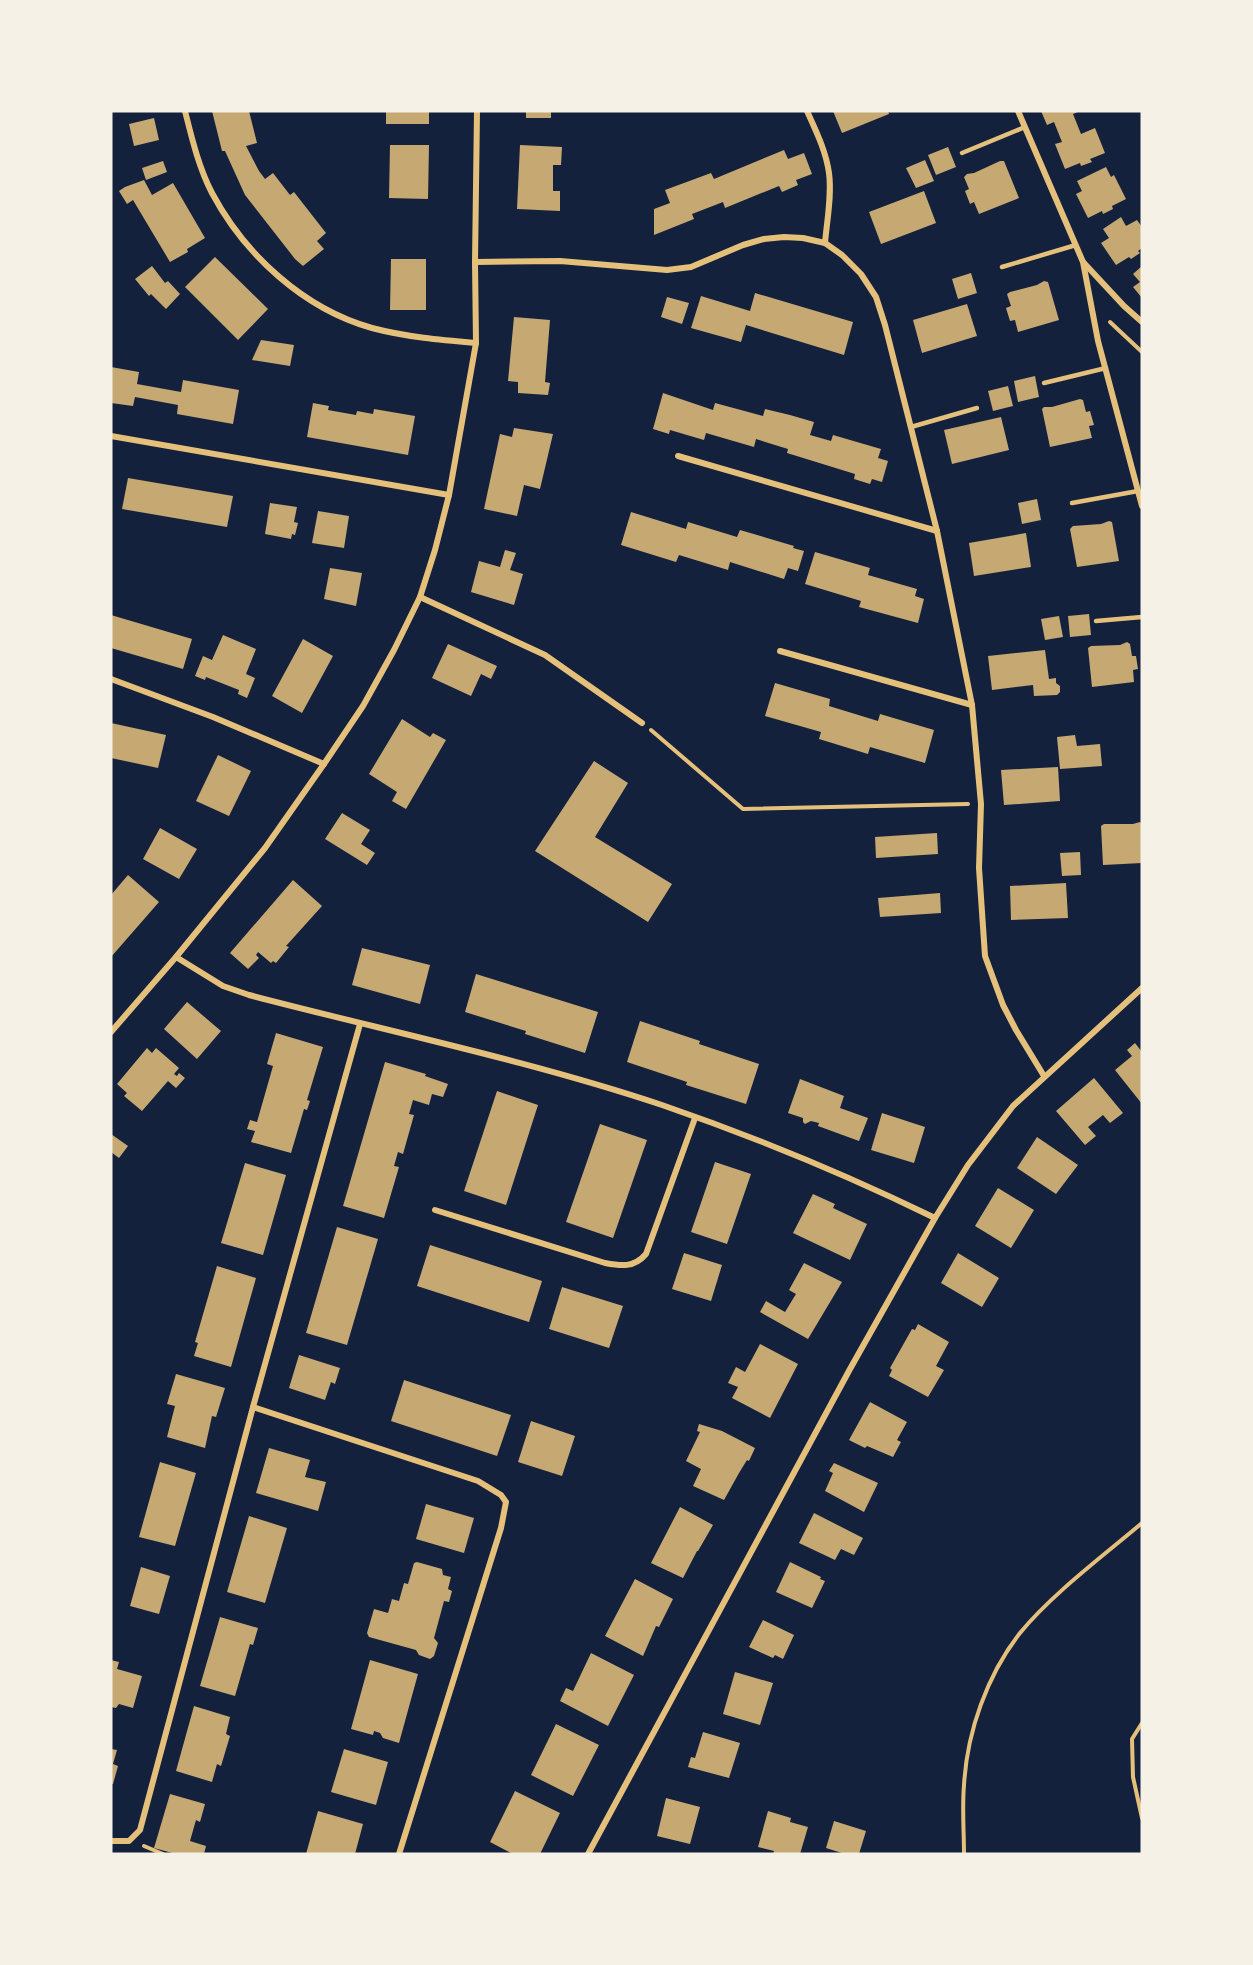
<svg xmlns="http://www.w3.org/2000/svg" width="1253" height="1965" viewBox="0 0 1253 1965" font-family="'Exo 2',sans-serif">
	<rect width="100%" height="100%" fill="#14213d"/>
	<g fill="#c6a872">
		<path d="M212,111H249L257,143L246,146L259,171L265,179L273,173L290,195L294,192L326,233L317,241L324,249L303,266L295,259L245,195L225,151H222Z"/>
		<rect x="386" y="111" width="43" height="13"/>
		<rect x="526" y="111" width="25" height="7"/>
		<path d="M833,111H888L889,114L842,133Z"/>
		<path d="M1041,111H1080L1073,114L1081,134L1095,128L1105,153L1090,159L1092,162L1081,166L1080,163L1065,169L1055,144L1062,142L1054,122L1047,125Z"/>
		<path d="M154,118L159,140L134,146L129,124Z"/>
		<path d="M390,145H429L428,199L389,198Z"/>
		<path d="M520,145L562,147L561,165H553V191H560V211L517,209Z"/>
		<path d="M948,147L956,167L936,175L928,155Z"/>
		<path d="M784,150L788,159L804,153L812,174L796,180L798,185L782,192L779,186L725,208L723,202L692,214L694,219L654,235V209L670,203L665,190L711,173L714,179Z"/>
		<path d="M925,160L934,181L916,188L906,168Z"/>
		<path d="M163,161L167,172L146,180L142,168Z"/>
		<path d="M1000,161H1004L1019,198L979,214L974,202L970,204L965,191L969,189L964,177L967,174L974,173Z"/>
		<path d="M1106,167L1111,177L1114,175L1126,199L1112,206L1113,209L1103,214L1102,211L1088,218L1076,194L1082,191L1077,181Z"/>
		<path d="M144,180L152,195L173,183L205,238L187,249L188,252L170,262L133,200L127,204L119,191L125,187Z"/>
		<path d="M924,191L936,223L881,244L869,212Z"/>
		<path d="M1121,217L1126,226L1137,220L1142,227V248L1138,251L1140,253L1131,259L1129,257L1116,265L1101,243L1109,238L1103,229Z"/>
		<path d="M215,257L268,309L238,340L185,287Z"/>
		<path d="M391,259H426V310H390Z"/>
		<path d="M152,266L165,283L168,281L180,294L166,309L151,294L149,296L135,279Z"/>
		<path d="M1142,266V298L1133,287L1140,282L1133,274Z"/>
		<path d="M971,273L977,293L958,299L952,279Z"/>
		<path d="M1044,281L1048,282L1059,320L1018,332L1015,320L1010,321L1006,308L1011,306L1007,294L1010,292L1037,285Z"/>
		<path d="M755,293L853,322L844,355L746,325L741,342L691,328L701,296L750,311Z"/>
		<path d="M667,297L689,303L682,324L661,317Z"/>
		<path d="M967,304L977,336L922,353L913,320Z"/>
		<path d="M514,317L550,320L545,382L550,383L548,395L518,393V382L508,381Z"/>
		<path d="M261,340L294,345L290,366L252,360Z"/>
		<path d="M111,367L139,372L137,384L181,392L183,380L239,390L233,424L177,414L178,405L135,397L133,406L111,403Z"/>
		<path d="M1035,376L1039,397L1018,402L1014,381Z"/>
		<path d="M1008,386L1013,406L993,411L988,391Z"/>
		<path d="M663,393L713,410L715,403L763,416L765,409L790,415L814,422L810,435L831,441L833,435L881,449L878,458L888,461L882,482L872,479L870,484L854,479L855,474L787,453L788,449L756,439L754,447L706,433L704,440L670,430L669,434L653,429Z"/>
		<path d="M1080,399L1083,400L1086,412L1090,411L1094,425L1089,426L1092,438L1050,447L1042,409L1044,407H1052Z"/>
		<path d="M313,403L329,406L328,410L356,415L357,411L373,414L374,409L415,416L408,455L307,437Z"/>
		<path d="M1001,417L1009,450L952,464L944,430Z"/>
		<path d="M514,428L553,434L540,489L524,485L517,516L484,509L500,434L512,437Z"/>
		<path d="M128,478L233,496L227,527L122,509Z"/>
		<path d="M1037,499L1041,520L1022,524L1018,503Z"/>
		<path d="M270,503L297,507L294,522L298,523L295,535L292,534L291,539L265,534Z"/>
		<path d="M318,511L349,516L344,548L312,543Z"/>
		<path d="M631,512L686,529L688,522L737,537L740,530L794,546L793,548L804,551L798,571L788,568L784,579L730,562L728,570L679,555L676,562L621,545Z"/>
		<path d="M1109,521L1112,522L1119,561L1077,567L1070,529L1073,526L1101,524Z"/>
		<path d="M1026,533L1031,567L974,576L969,543Z"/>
		<path d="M505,550L516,553L510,570L523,574L514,605L471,592L479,561L500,567Z"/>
		<path d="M815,552L870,568L868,575L917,589L915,596L924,599L918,623L859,607L861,601L805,584Z"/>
		<path d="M330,568L362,573L356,606L324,599Z"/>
		<path d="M1089,614L1091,635L1070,637L1068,616Z"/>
		<path d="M111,615L192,639L183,669L111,648Z"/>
		<path d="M1059,616L1063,637L1045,640L1041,619Z"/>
		<path d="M223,635L256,649L246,674L255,678L247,698L238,694L239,690L206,677L205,680L195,676L203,656L212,660Z"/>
		<path d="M303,639L333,656L302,713L272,696Z"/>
		<path d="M1127,642L1130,644L1132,656H1136L1138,669L1133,670L1134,682L1092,687L1088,648L1091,646L1120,645Z"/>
		<path d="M448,644L497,666L491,679L481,674L471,696L432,678Z"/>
		<path d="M1045,650L1049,679L1056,678V683L1060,686V692L1057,695L1034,696L1033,685L992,690L988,656Z"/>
		<path d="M775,683L830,699L829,706L878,721L880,714L934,730L925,763L870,747L868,754L819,739L821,732L765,716Z"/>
		<path d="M402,719L430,737L433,733L446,740L406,809L392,801L397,792L369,774Z"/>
		<path d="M111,723L166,735L158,768L111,758Z"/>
		<path d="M1075,735L1077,746L1100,744L1102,766L1060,769L1057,737Z"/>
		<path d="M218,755L251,771L229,816L196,801Z"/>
		<path d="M594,761L628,783L595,837L672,884L648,922L535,851Z"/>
		<path d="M1058,767L1060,801L1004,805L1001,770Z"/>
		<path d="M342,813L370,830L361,844L375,853L367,865L325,839Z"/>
		<path d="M1140,822L1142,824V863L1103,865L1101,826L1104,824H1133Z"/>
		<path d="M160,828L197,849L179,879L143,859Z"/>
		<path d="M937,833L938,854L876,858L875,837Z"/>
		<path d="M1080,852L1081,875L1062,876L1060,853Z"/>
		<path d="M128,875L159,902L111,957V895Z"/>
		<path d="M293,880L322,906L286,946L289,947L276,963L273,961L271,963L258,952L256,955L259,958L248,969L230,953Z"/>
		<path d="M1066,883L1068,918L1011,920L1010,886Z"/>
		<path d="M940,893L941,913L880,917L878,898Z"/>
		<path d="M362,948L430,965L420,1004L352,985Z"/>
		<path d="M476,974L598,1012L585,1053L525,1034L526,1031L465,1012Z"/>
		<path d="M187,1002L221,1031L197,1059L164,1029Z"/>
		<path d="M640,1021L700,1041L699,1044L759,1064L746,1104L686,1085L687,1082L627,1062Z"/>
		<path d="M276,1033L323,1047L307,1100L310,1101L307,1110L304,1109L291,1153L251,1142L255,1131L247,1129L250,1120L257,1122L273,1066L267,1064Z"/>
		<path d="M1135,1043L1142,1052V1104L1115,1070L1132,1056L1127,1050Z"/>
		<path d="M147,1048L152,1053L156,1048L179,1068L174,1074L177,1076L179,1073L185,1078L176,1088L168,1081L142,1111L124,1096L127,1093L117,1084Z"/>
		<path d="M385,1062L426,1074L425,1076L448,1084L443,1097L432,1094L429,1105L413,1100L409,1114L414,1115L403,1154L398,1152L394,1166L399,1167L384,1218L343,1206Z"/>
		<path d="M1094,1078L1123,1113L1110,1123L1103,1115L1088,1127L1096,1136L1085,1145L1056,1111Z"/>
		<path d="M800,1079L844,1096L840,1108L868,1118L859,1141L818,1126L819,1123L811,1121L805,1124L803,1122V1118L788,1113Z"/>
		<path d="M497,1091L538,1105L506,1205L464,1191Z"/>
		<path d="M882,1113L925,1127L914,1163L871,1150Z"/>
		<path d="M600,1124L647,1140L613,1238L566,1222Z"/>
		<path d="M111,1134L128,1146L119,1158L111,1152Z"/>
		<path d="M1037,1137L1078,1165L1056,1194L1017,1168Z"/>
		<path d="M715,1162L751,1174L727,1244L691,1232Z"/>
		<path d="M245,1163L286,1175L263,1255L221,1243Z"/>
		<path d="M998,1188L1034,1210L1011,1248L975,1226Z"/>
		<path d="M813,1194L835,1204L833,1208L867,1224L850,1260L793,1233Z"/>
		<path d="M337,1227L378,1239L347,1345L306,1333Z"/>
		<path d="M430,1245L542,1281L529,1322L417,1286Z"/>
		<path d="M684,1253L722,1265L711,1301L672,1289Z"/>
		<path d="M958,1253L999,1278L982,1307L941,1283Z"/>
		<path d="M804,1263L842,1282L808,1339L760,1312L766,1301L785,1312L796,1294L789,1290Z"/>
		<path d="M217,1266L256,1278L231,1367L194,1356L198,1343L195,1342Z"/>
		<path d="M562,1287L623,1306L609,1348L549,1329Z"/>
		<path d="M918,1324L949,1342L936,1366L944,1370L928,1397L889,1376L892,1370L890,1368L912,1329L915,1330Z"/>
		<path d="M760,1344L798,1364L770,1418L732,1398L738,1387L728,1383L736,1367L745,1372Z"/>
		<path d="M299,1355L340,1368L335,1384L331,1382L325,1400L289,1388Z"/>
		<path d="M176,1374L225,1388L216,1417L212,1416L205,1448L167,1437L175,1406L167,1404Z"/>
		<path d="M404,1380L511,1415L497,1456L391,1421Z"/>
		<path d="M870,1402L907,1422L897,1440L901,1442L893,1457L867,1446L865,1448L849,1440Z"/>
		<path d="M531,1421L575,1436L562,1476L518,1462Z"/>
		<path d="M699,1424L722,1431L755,1448L749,1461L747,1460L739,1473L724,1500L693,1486L701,1469L686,1461L700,1432L697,1431Z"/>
		<path d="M269,1448L310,1460L305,1477L326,1482L318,1511L256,1493Z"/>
		<path d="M160,1462L196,1473L175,1546L139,1537Z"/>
		<path d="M834,1463L878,1483L864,1512L825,1491L833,1473L829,1471Z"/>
		<path d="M426,1504L474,1518L464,1553L416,1539Z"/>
		<path d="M680,1507L713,1525L698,1551H697L683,1578L651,1563Z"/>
		<path d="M814,1513L863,1538L854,1555L841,1549L835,1560L799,1543Z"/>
		<path d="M249,1516L287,1528L265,1603L227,1592Z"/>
		<path d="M417,1562L442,1569L443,1575L451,1577L448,1589L452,1591L449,1602L444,1601L434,1638L438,1643L434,1656L430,1659L419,1655L416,1650L369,1637L367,1633L374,1609L388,1613L392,1599L399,1601L404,1583L408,1584L414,1563Z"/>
		<path d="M790,1562L821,1577L820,1579L825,1581L812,1608L776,1592Z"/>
		<path d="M141,1567L170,1576L159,1614L130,1606Z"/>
		<path d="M635,1579L673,1599L659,1627L656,1626L643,1656L605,1636Z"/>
		<path d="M220,1617L258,1628L253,1645L250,1644L235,1696L200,1686Z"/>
		<path d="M763,1620L794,1635L783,1659L775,1655L773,1658L749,1647Z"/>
		<path d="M591,1653L634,1675L608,1726L560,1701L566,1688L573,1691Z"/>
		<path d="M111,1660L119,1662L117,1669L142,1676L133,1708L119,1704L116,1708L111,1707Z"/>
		<path d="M370,1660L418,1674L399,1743L383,1738L380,1733L374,1731L373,1735L351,1729Z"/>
		<path d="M735,1672L773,1683L760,1725L723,1714Z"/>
		<path d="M194,1706L230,1717L226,1734L230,1736L221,1766L217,1764L212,1782L176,1771Z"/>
		<path d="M556,1724L599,1745L573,1796L531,1775Z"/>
		<path d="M703,1732L740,1743L729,1778L688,1767L691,1757L695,1758Z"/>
		<path d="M111,1749L117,1750L113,1764L118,1766L113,1784H111Z"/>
		<path d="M344,1749L388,1762L376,1805L331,1792Z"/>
		<path d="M515,1791L560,1813L540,1854H513L490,1842Z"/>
		<path d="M170,1794L205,1804L200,1822L196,1820L190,1841L206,1846L204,1854H176L154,1848Z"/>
		<path d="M666,1798L700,1807L690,1844L657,1836Z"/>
		<path d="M318,1811L363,1824L355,1854H306Z"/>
		<path d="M768,1811L791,1818L790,1822L808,1827L800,1854H773L774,1851L758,1847Z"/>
		<path d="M834,1821L866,1831L859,1854H845L826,1848Z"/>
	</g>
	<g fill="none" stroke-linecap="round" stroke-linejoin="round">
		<g stroke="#e5c07b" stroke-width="4">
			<path d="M1110,322L1142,352"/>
			<path d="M651,730L743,809L968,804"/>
			<path d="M1142,1723L1132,1739L1133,1777L1142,1818"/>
			<path d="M144,1846L163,1854"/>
			<path d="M964,1854C964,1831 962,1808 964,1785C967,1732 987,1675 1020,1633C1052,1594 1103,1556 1142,1523"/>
		</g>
		<g stroke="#e5c07b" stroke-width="4.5">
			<path d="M962,153L1025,127"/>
			<path d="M1002,267L1076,245"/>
			<path d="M1044,383L1106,368"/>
			<path d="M911,427L977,408"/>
			<path d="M1072,503L1138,491"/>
			<path d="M1096,621L1142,617"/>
		</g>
		<g stroke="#e5c07b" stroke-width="6">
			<path d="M185,111C192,139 199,168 212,193C245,255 304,309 372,328C406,337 441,340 476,343"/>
			<path d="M807,111C816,131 826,151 829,173C832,195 827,220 825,243"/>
			<path d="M1018,111L1083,262L1098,341L1142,506"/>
			<path d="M475,262L560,261L667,270L691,267L743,245L764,239L784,237L803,238L825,243L842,255L861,274L876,297L885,325L937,531L972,705L981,804L979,868L985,956L1003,1005L1016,1030L1044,1076"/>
			<path d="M1084,263L1124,306L1142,322"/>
			<path d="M111,436L449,495"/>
			<path d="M678,456L937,531"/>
			<path d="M420,597L545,655L642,723"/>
			<path d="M780,651L972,705"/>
			<path d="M111,679L213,717L324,764"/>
			<path d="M176,957L223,986L249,995C386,1031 527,1060 662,1105C755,1137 847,1175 935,1218"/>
			<path d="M111,1032L176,957L265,848L324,764L363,706L394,650L420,597L435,550L449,495L476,343L475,262L477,111"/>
			<path d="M435,1210L605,1263C621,1266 634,1268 646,1254L695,1118"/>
			<path d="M253,1407L478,1481L501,1495L506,1502L501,1528L399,1854"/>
			<path d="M111,1841H129L140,1830L253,1407L360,1024"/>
			<path d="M588,1854L850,1369L935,1218L968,1165L1013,1106L1142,988"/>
		</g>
	</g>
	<rect width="1253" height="1965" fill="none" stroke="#f6f1e7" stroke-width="225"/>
</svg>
